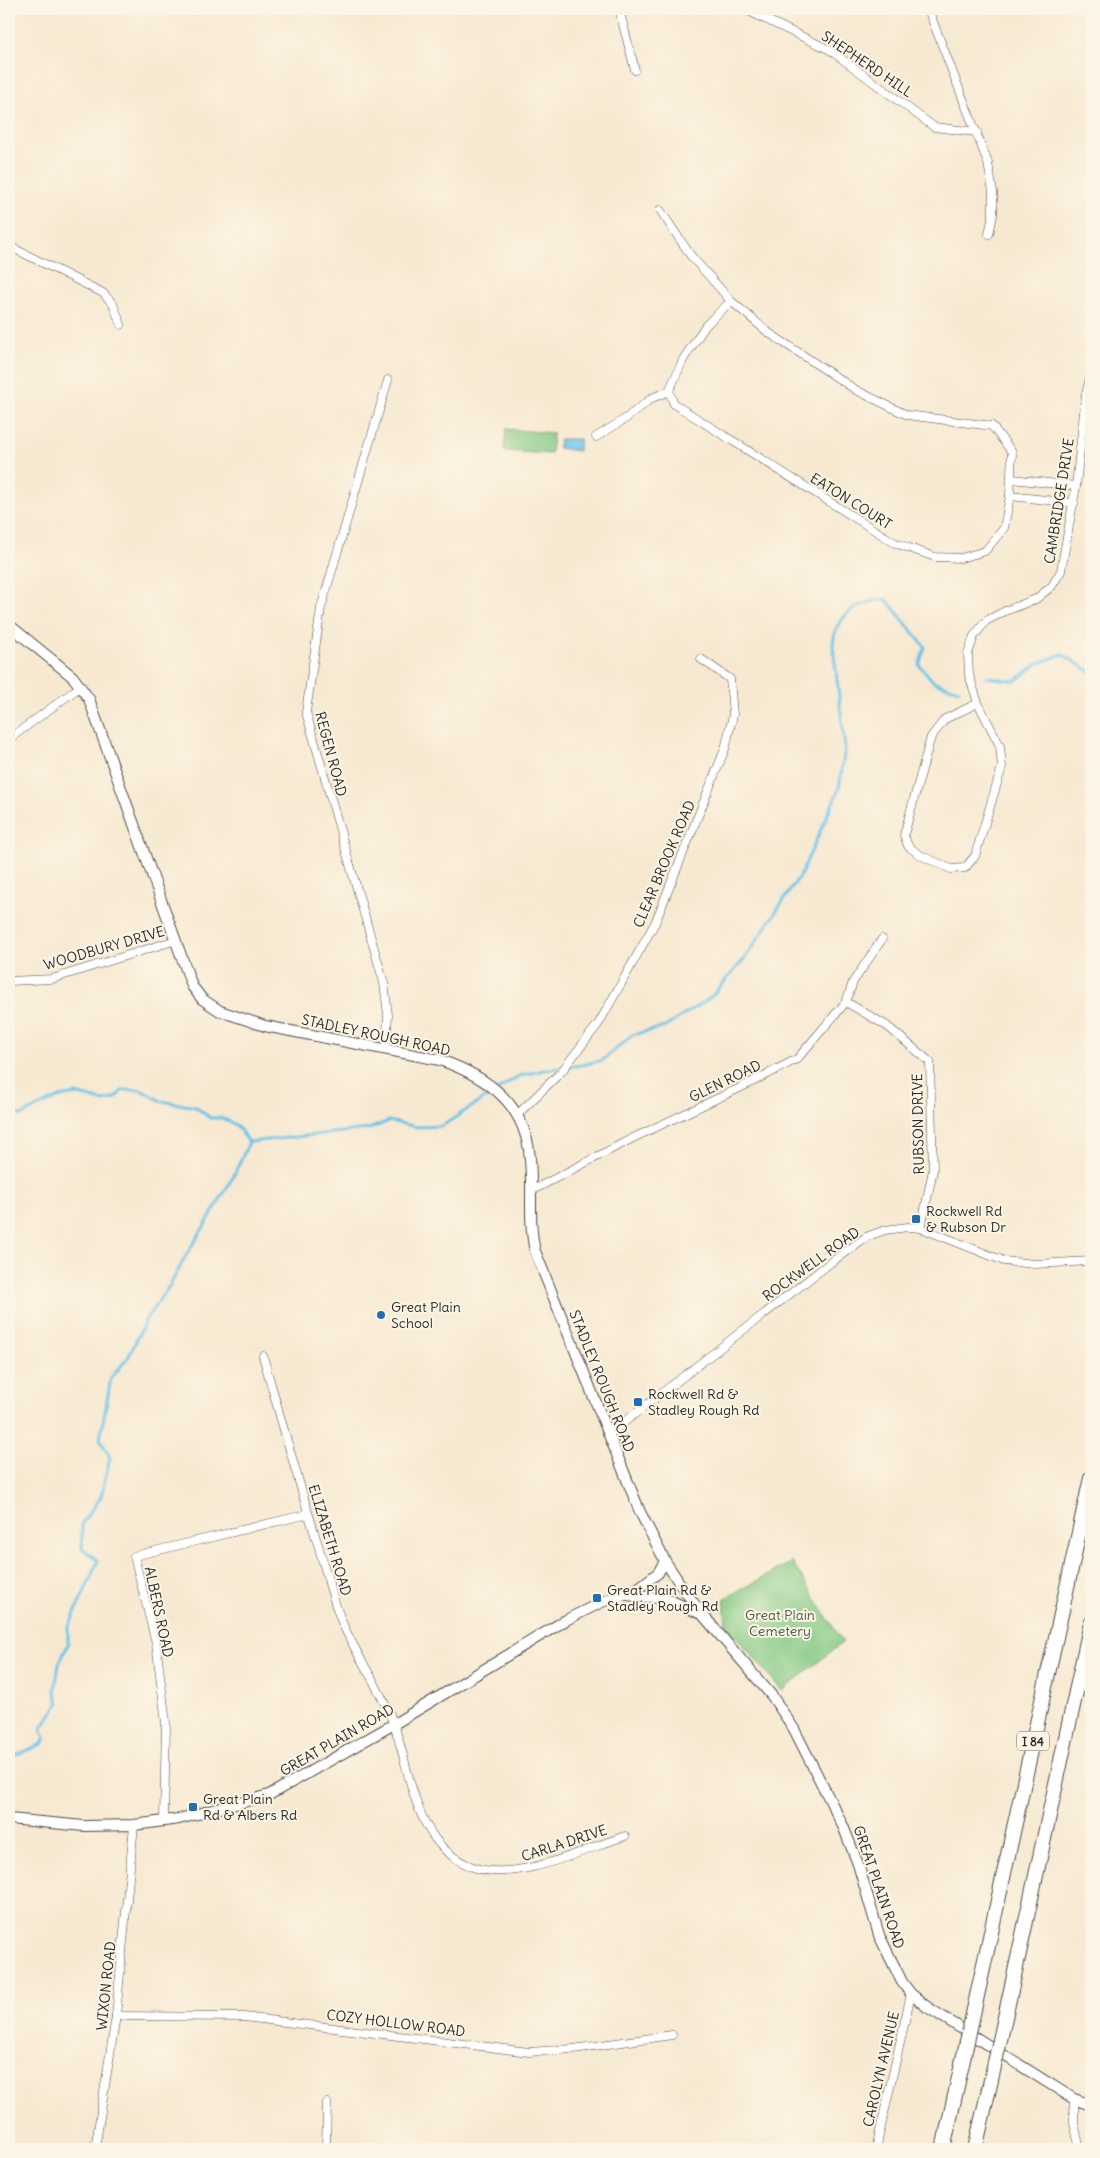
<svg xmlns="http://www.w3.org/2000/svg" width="1100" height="2158" viewBox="0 0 1100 2158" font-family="Delius,sans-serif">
	<rect width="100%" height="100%" fill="#fcf5e5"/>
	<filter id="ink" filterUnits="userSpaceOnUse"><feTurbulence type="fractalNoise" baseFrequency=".02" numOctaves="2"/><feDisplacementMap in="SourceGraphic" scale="10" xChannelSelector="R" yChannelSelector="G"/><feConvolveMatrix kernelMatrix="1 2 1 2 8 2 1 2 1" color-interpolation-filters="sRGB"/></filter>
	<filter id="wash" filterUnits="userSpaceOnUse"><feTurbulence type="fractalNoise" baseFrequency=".0096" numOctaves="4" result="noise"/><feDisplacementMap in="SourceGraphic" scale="20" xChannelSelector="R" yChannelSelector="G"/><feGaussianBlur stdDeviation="1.12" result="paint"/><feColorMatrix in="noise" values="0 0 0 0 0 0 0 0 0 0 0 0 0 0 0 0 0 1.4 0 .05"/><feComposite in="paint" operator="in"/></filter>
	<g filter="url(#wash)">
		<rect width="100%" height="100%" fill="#f7e9d1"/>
		<g fill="#83c983" stroke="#577a57">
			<path d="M506,429L553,433L551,454L504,451Z"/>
			<path d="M792,1562L843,1642L782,1691L726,1625L724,1599Z"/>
		</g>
		<path fill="#6bc3e8" stroke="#4b778a" d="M560,439H580L578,451L558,448Z"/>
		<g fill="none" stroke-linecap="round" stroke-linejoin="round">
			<g stroke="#6bc3e8" stroke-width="3">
				<path d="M986,677L1015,681L1037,664L1062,654L1091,672"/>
				<path d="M9,1114L23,1115L37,1107L60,1097L76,1094L102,1101L114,1099L123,1090H141L161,1101L196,1107L210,1118H222L236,1125L249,1142"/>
				<path d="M9,1758L42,1744L45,1738L41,1729L59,1703L55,1690L59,1664L68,1644V1629L98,1561L82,1548V1523L101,1497L110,1457L100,1439L111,1378L129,1356L146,1319L170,1285L187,1254L210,1217L233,1177L249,1142L369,1129L389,1121L417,1127L442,1126L519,1076L544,1070L582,1065L603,1060L632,1035L665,1027L710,998L745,958L801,874L839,789L845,748L833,645C835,614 858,602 886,599L925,647L919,665L934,682L959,690"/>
			</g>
		</g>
	</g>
	<g filter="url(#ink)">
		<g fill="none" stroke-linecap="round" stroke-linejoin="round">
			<g stroke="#4a4844" stroke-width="9">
				<g id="street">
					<path d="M619,9L635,70"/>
					<path d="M744,9L830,50L934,127L977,132"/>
					<path d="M928,9L988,163L993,192V215L989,234"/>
					<path d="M9,246L103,293L113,304L121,325"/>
					<path d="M669,391L684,358L706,325L731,301"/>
					<path d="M596,437L625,419L652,398L669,391L674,404L895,543L935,557L961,558L985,551L1004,528L1010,496L1012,452L992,426L907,415L856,390L769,333L731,301L691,256L660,210"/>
					<path d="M1012,479L1076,486"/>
					<path d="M1010,496L1074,503"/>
					<path d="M978,703L945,719L931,737L904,835L908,846L920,855L951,869L965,868L975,856L1002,767L1000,746L978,703L969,675L968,654L974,636L986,621L1005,611L1036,599L1052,586L1061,571L1076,486L1086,394L1091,375"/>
					<path d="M9,739L81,686"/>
					<path d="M9,981L52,979L176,940"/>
					<path d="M846,1002L887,1026L930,1062L933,1170L921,1228"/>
					<path d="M386,1049L388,1015L384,983L306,712L321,608L388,380"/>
					<path d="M517,1115L561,1072L599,1023L655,923L725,749L733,715L730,679L701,659"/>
					<path d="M531,1191L633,1138L746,1085L797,1059L846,1002L853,982L882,939"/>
					<path d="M263,1356C281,1420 299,1484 319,1548C326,1572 332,1597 341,1620C356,1656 381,1688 394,1725C412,1775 414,1846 473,1867C516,1883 582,1850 625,1836"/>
					<path d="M609,1434L830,1263L866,1237L885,1230L908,1227L921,1228L1004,1261L1035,1264L1091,1261"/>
					<path d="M164,1821L166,1723L156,1643L134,1556L308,1514"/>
					<path d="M116,2016L244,2017L529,2052L573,2049L672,2035"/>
					<path d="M1074,2099V2123L1080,2149"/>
					<path d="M95,2149L116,2016L134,1825"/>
					<path d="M326,2149L327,2103"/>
					<path d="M876,2149L911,1994"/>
				</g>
			</g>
			<g stroke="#4a4844" stroke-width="12">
				<g id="secondary">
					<path d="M9,625L73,677L89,699L192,986L202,999L220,1011L265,1026L440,1060C488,1077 526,1104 530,1159C533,1190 528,1221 535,1251L640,1512L665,1561L684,1590L702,1614L772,1696L794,1729L843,1826L858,1864L879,1935L902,1982L911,1994L927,2007L1074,2099L1091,2105"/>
					<path d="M626,1595L667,1599L699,1613"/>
					<path d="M9,1819L84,1826L134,1825L179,1819L269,1795L394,1724L566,1620L602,1602L637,1589L658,1573L665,1561"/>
				</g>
			</g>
			<g stroke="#4a4844" stroke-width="16">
				<g id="highway">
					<path d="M975,2005L1091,1478"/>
					<path d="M1004,2022L1091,1623"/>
					<path d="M943,2149L962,2064"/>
					<path d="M975,2149L991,2080"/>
				</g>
			</g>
			<use href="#street" stroke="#fff" stroke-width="8"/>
			<use href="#secondary" stroke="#fff" stroke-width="10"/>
			<use href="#highway" stroke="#fff" stroke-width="14"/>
			<g stroke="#4a4844" stroke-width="16" stroke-linecap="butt">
				<g id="highway-bridge">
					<path d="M962,2064L975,2005"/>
					<path d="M991,2080L1004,2022"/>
				</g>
			</g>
			<use href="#highway-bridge" stroke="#fff" stroke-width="14"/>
		</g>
	</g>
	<g fill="#1f6fb2" stroke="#fcf5e5" stroke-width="2">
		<rect x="911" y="1214" width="10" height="10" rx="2.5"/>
		<circle cx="381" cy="1315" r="5"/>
		<rect x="633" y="1397" width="10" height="10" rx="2.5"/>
		<rect x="592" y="1593" width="10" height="10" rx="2.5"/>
		<rect x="188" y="1802" width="10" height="10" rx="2.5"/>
	</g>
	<g text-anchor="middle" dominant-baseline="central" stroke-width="4" stroke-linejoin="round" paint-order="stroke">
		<rect fill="#fcf5e5" stroke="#6a6863" stroke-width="1" x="1017" y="1731.5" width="32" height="19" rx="4"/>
		<g font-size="12" font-weight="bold" fill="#2b2b2b">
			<text x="1033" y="1741">I 84</text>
		</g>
		<g font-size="14" fill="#2b2b2b" stroke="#fcf5e5">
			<text transform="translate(867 64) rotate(34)">SHEPHERD HILL</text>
			<text transform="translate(851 501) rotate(32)">EATON COURT</text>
			<text transform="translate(1059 501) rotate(-81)">CAMBRIDGE DRIVE</text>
			<text transform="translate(331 754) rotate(75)">REGEN ROAD</text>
			<text transform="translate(664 864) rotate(-67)">CLEAR BROOK ROAD</text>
			<text transform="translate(104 948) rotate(-16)">WOODBURY DRIVE</text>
			<text transform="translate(376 1035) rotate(12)">STADLEY ROUGH ROAD</text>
			<text transform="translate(725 1081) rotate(-26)">GLEN ROAD</text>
			<text transform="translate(918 1124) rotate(-91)">RUBSON DRIVE</text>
			<text transform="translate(811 1264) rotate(-36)">ROCKWELL ROAD</text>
			<text transform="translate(602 1381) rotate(68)">STADLEY ROUGH ROAD</text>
			<text transform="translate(330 1540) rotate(73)">ELIZABETH ROAD</text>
			<text transform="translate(159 1612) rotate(78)">ALBERS ROAD</text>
			<text transform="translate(337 1740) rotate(-30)">GREAT PLAIN ROAD</text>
			<text transform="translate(564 1843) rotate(-18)">CARLA DRIVE</text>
			<text transform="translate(879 1887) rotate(71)">GREAT PLAIN ROAD</text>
			<text transform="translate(106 1986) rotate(-84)">WIXON ROAD</text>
			<text transform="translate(396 2023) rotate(7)">COZY HOLLOW ROAD</text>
			<text transform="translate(881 2069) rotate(-77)">CAROLYN AVENUE</text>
		</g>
		<g font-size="14" fill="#2b2b2b" stroke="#fcf5e5" text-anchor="start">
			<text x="926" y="1211">Rockwell Rd<tspan x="926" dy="16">&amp; Rubson Dr</tspan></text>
			<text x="391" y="1307">Great Plain<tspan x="391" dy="16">School</tspan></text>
			<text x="648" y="1394">Rockwell Rd &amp;<tspan x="648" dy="16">Stadley Rough Rd</tspan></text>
			<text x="607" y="1590">Great Plain Rd &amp;<tspan x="607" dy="16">Stadley Rough Rd</tspan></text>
			<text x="203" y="1799">Great Plain<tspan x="203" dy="16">Rd &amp; Albers Rd</tspan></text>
		</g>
		<g font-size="14" fill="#455a45" stroke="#fcf5e5">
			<text x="780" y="1615">Great Plain<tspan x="780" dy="16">Cemetery</tspan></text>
		</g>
	</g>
	<rect width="1100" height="2158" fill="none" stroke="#fcf5e5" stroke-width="30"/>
</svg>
